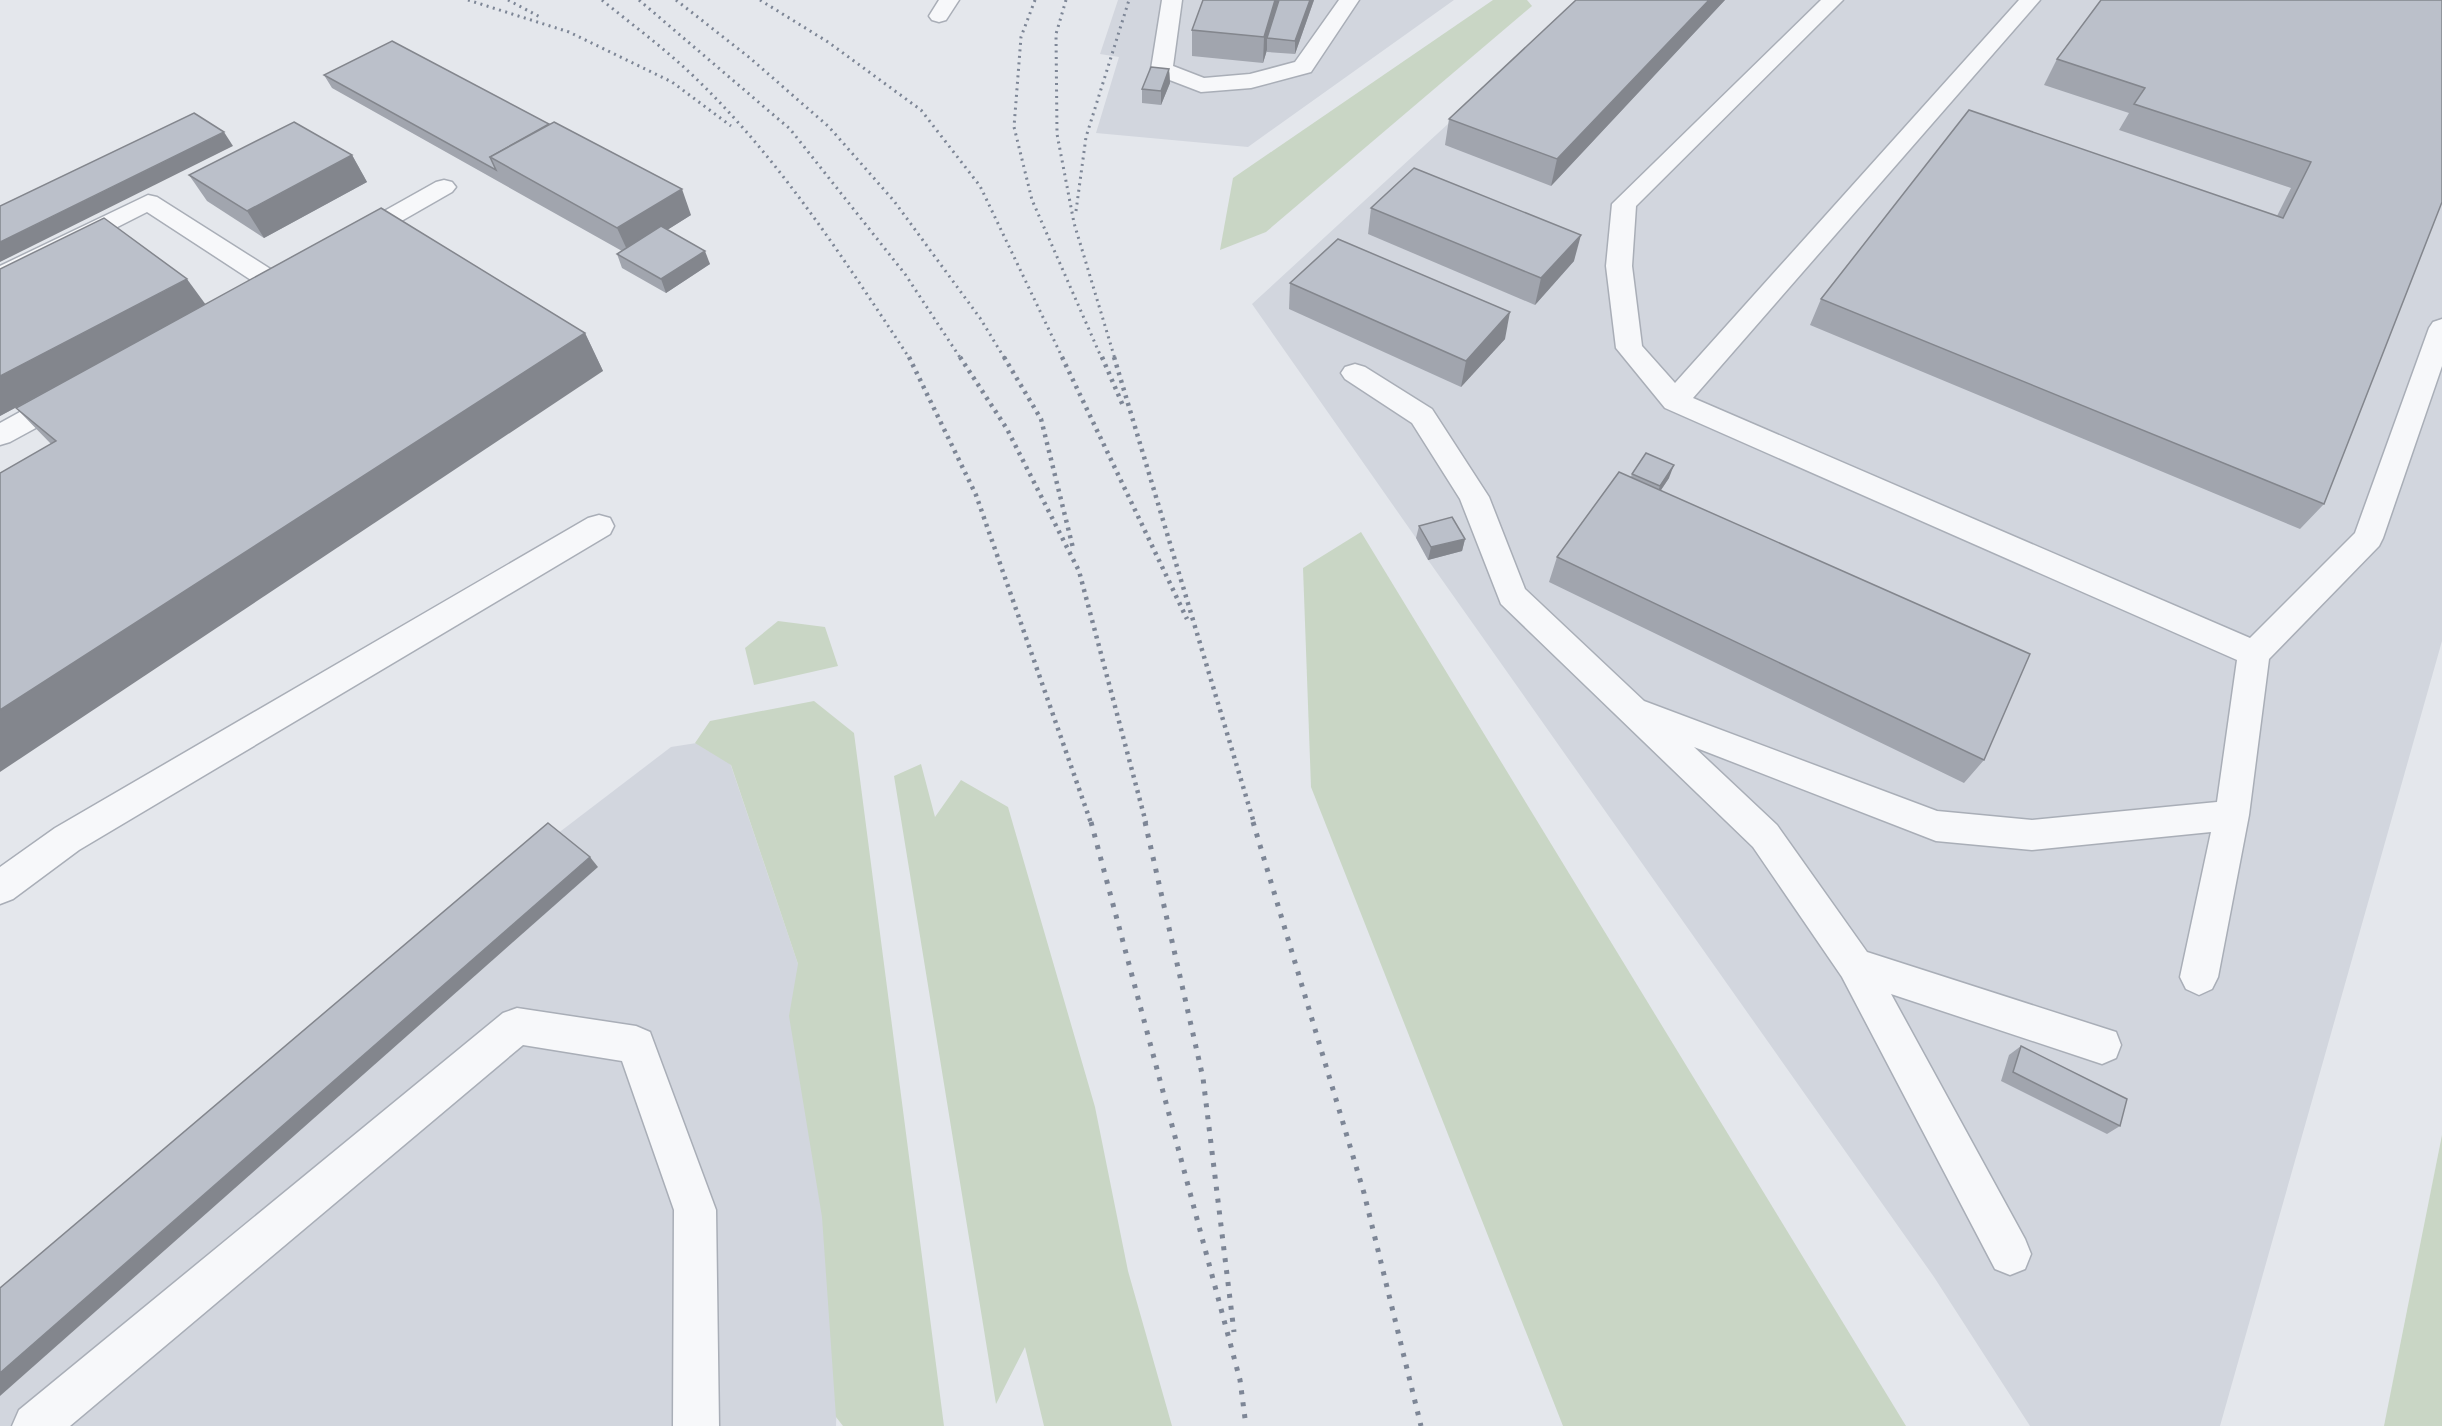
<svg xmlns="http://www.w3.org/2000/svg" width="2442" height="1426" viewBox="0 0 2442 1426" font-family="'DejaVu Sans',sans-serif">
	<rect width="100%" height="100%" fill="#e4e7ec"/>
	<g fill="#d2d6de">
		<path d="M1118,0H1454L1248,147L1096,133L1119,57L1100,54Z"/>
		<path d="M1583,0H2442V641L2220,1426H2030L1934,1277L1428,560L1416,538L1252,304Z"/>
		<path d="M722,739L798,964L845,1207L836,1426H0V1311L557,834L671,747Z"/>
	</g>
	<g fill="#c9d6c5">
		<path d="M1493,0H1527L1532,6L1266,232L1220,250L1233,178Z"/>
		<path d="M1361,532L1906,1426H1563L1311,787L1303,568Z"/>
		<path d="M778,621L825,627L838,666L754,685L745,648Z"/>
		<path d="M814,701L854,733L944,1426H843L836,1417L822,1217L789,1016L798,964L731,765L695,743L710,721Z"/>
		<path d="M921,764L935,817L961,780L1008,807L1095,1107L1128,1271L1172,1426H1044L1025,1347L996,1404L894,776Z"/>
		<path d="M2442,1135V1426H2384Z"/>
	</g>
	<g fill="none" stroke-linecap="round" stroke-linejoin="round">
		<g stroke="#a9aeb7" stroke-width="3">
			<g id="minor">
				<path d="M939,0H959L946,20L939,22L932,20L929,16Z"/>
				<path d="M1162,0H1182L1173,66L1204,78L1250,74L1295,62L1339,0H1359L1311,72L1251,88L1201,92L1154,74L1151,69Z"/>
				<path d="M1821,0H1843L1636,206L1632,266L1642,346L1675,383L2019,0H2040L1693,398L2250,638L2355,533L2429,328L2433,322L2442,319V366L2383,538L2379,546L2269,659L2249,815L2218,977L2212,989L2199,995L2186,989L2180,977L2211,832L2032,850L1936,841L1694,747L1777,825L1867,952L2116,1032L2121,1045L2116,1058L2102,1064L1891,994L2025,1239L2031,1254L2025,1269L2010,1275L1995,1269L1842,977L1753,847L1501,604L1460,499L1412,423L1345,379L1341,373L1345,367L1355,364L1365,367L1432,409L1489,497L1525,589L1644,701L1937,811L2032,820L2217,802L2237,660L1665,408L1616,348L1606,266L1612,204Z"/>
				<path d="M444,180L452,182L456,187L452,192L363,243L354,246L345,243L342,238L345,233L436,182Z"/>
				<path d="M148,195L157,197L283,277L287,283L283,289L274,291L265,289L147,212L9,282L0,284V266Z"/>
				<path d="M68,389L78,391L82,398L78,405L10,442L0,445V423L58,391Z"/>
				<path d="M599,515L610,518L614,526L610,534L79,850L13,899L0,904V867L55,828L588,518Z"/>
				<path d="M517,1008L636,1026L650,1032L716,1210L719,1426H673L674,1210L622,1061L523,1045L70,1426H12L19,1410L503,1013Z"/>
			</g>
		</g>
		<use href="#minor" fill="#f7f8fa" fill-rule="evenodd"/>
		<g stroke="#7d8696" stroke-width="3" stroke-dasharray="2 4.5" stroke-linecap="butt">
			<path d="M468,0L569,32L672,82L731,126"/>
			<path d="M508,0L540,17"/>
			<path d="M602,0C630,23 660,45 687,70C776,153 843,258 910,359"/>
			<path d="M639,0L790,129L905,274L961,359"/>
			<path d="M676,0L750,58L829,127L894,201L980,318L1005,359"/>
			<path d="M760,0L828,42L921,110L980,186L1063,359"/>
			<path d="M1035,0L1021,37L1014,127L1032,200L1102,359"/>
			<path d="M1066,0L1056,34L1057,134L1074,223L1115,359"/>
			<path d="M1076,211L1086,137L1129,0"/>
		</g>
		<g stroke="#7d8696" stroke-width="4.5" stroke-dasharray="3 5" stroke-linecap="butt">
			<path d="M909,357L976,495L1091,823"/>
			<path d="M960,357L1007,429L1079,571L1146,823"/>
			<path d="M1004,357L1041,419L1073,548"/>
			<path d="M1062,357L1187,619"/>
			<path d="M1102,357L1124,408"/>
			<path d="M1114,357L1254,823"/>
		</g>
		<g stroke="#7d8696" stroke-width="5" stroke-dasharray="4 8" stroke-linecap="butt">
			<path d="M1091,822L1240,1380L1246,1426"/>
			<path d="M1145,822L1203,1078L1234,1332"/>
			<path d="M1253,822L1364,1193L1421,1426"/>
		</g>
	</g>
	<g fill="#a1a5ae">
		<path d="M1203,0H1314L1295,54L1267,52V50L1263,63L1192,56V30Z"/>
		<path d="M1576,0H1725L1551,186L1445,145L1449,119Z"/>
		<path d="M2442,0L2324,504L2300,529L1810,325L1821,299L2277,216L2291,188L2119,130L2129,113L2044,85L2057,59Z"/>
		<path d="M1169,69L1170,83L1161,105L1142,103V89Z"/>
		<path d="M324,75L691,215L667,230L710,264L666,293L622,268L617,254L622,251L332,88Z"/>
		<path d="M352,155L367,182L264,238L207,201L189,175Z"/>
		<path d="M1371,208L1574,261L1535,305L1368,234Z"/>
		<path d="M0,269L206,304L585,333L603,371L51,444L16,408L71,378L0,416Z"/>
		<path d="M1290,283L1505,339L1461,387L1289,309Z"/>
		<path d="M1632,474L1669,478L1661,490L1984,760L1964,783L1549,582L1557,557L1631,477Z"/>
		<path d="M1419,526L1465,539L1462,551L1428,560L1416,538Z"/>
		<path d="M2021,1046L2120,1126L2107,1134L2001,1081L2009,1055Z"/>
	</g>
	<g fill="#83868d">
		<path d="M1275,0H1283L1267,38V50L1263,63L1264,37Z"/>
		<path d="M1310,0H1314L1295,54V41Z"/>
		<path d="M1709,0H1725L1551,186L1557,159Z"/>
		<path d="M1169,69L1170,83L1161,105V91Z"/>
		<path d="M224,132L233,146L0,262V242Z"/>
		<path d="M352,155L367,182L264,238L247,211Z"/>
		<path d="M682,189L691,215L629,254L617,228Z"/>
		<path d="M1581,235L1574,261L1535,305L1541,278Z"/>
		<path d="M705,251L710,264L666,293L661,279Z"/>
		<path d="M187,279L206,305L0,416V376Z"/>
		<path d="M1510,312L1505,339L1461,387L1466,361Z"/>
		<path d="M585,333L603,371L0,772V710Z"/>
		<path d="M1674,465L1669,478L1655,499L1660,486Z"/>
		<path d="M1465,539L1462,551L1428,560L1431,547Z"/>
		<path d="M590,857L598,867L0,1396V1373Z"/>
	</g>
	<g fill="#bbc0ca" stroke="#83868d" stroke-width="1.5">
		<path d="M1203,0H1275L1264,37L1192,30Z"/>
		<path d="M1279,0H1310L1295,41L1267,38Z"/>
		<path d="M1576,0H1709L1557,159L1449,119Z"/>
		<path d="M2101,0H2442V202L2324,504L1821,299L1969,110L2283,218L2311,162L2134,104L2145,88L2057,59Z"/>
		<path d="M392,41L549,124L490,157L496,170L324,75Z"/>
		<path d="M1151,67L1169,69L1161,91L1142,89Z"/>
		<path d="M194,113L224,132L0,242V206Z"/>
		<path d="M294,122L352,155L247,211L189,175Z"/>
		<path d="M554,122L682,189L617,228L490,157Z"/>
		<path d="M1414,168L1581,235L1541,278L1371,208Z"/>
		<path d="M381,208L585,333L0,710V473L56,441L16,408Z"/>
		<path d="M104,218L187,279L0,376V269Z"/>
		<path d="M661,226L705,251L661,279L617,254Z"/>
		<path d="M1338,239L1510,312L1466,361L1290,283Z"/>
		<path d="M1646,453L1674,465L1660,486L1632,474Z"/>
		<path d="M1619,472L2030,654L1984,760L1557,557Z"/>
		<path d="M1452,517L1465,539L1431,547L1419,526Z"/>
		<path d="M548,823L590,857L0,1373V1288Z"/>
		<path d="M2021,1046L2127,1099L2120,1126L2013,1072Z"/>
	</g>
</svg>
